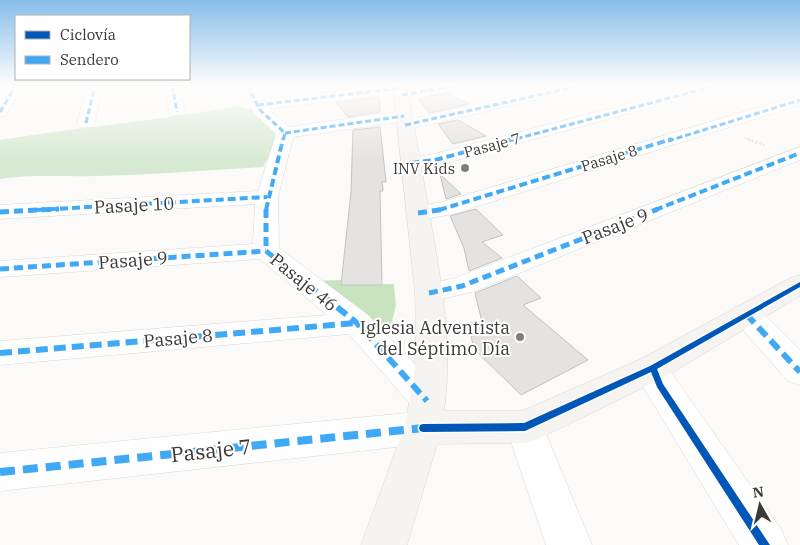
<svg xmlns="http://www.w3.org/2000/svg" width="800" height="545" viewBox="0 0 800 545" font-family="'IBM Plex Serif',serif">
	<rect width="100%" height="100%" fill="#fcfaf8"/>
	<path fill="#d7e9d2" d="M236,106L253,110L262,121L276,128L278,138L263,167C207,170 151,175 95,176C63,177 32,174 0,179V140C79,127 158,121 236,106Z"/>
	<path fill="#c7e4bf" d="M342,280V285L394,284L396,306L384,350L308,281Z"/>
	<g fill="#e4e3e2" stroke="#c3c2c3">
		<path d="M448,93L469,104L429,113L419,99L426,101L425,97Z"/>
		<path d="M379,97L380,112L348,117L336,102Z"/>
		<path d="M458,120L486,136L453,144L438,124Z"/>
		<path d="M380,127L386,182H382L383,191H380L382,285H341L351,192L353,130Z"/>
		<path d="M440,174L461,194L446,199Z"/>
		<path d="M476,209L503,235L482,242L502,258L469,271L464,248L450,216Z"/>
		<path d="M517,276L541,298L523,305L588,360L521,395L474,349L468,323L482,322L475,293Z"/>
	</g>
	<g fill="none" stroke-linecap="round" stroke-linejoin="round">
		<g stroke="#dad7d5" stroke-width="1">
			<g id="street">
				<path d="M9,85H23L6,115L0,117V99Z"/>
				<path d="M88,85H102L95,123L92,127H80L77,123Z"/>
				<path d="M165,85H179L185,112L183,115H171L169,112Z"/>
				<path d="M240,85H254L262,100L388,85H406L407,89L433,85H465L458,89L402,100L397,98L396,93L268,109L289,127L404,111L410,112L412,116L411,119L563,85H590L583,89L405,130L399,129L396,125L399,122L293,137L278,197L279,248L368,315L440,391L445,401L440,411L431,414L437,416L442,428L437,440L423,444L0,491V453L417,412L349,334L0,365V341L327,315L260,259L0,277V261L253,244L255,204L0,219V205L258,191L276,134L254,113Z"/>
				<path d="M701,85H725L723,88L435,166L411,169L404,167L401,163L404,159L434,154Z"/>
				<path d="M800,95V105L453,214L418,220L410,218L406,213L410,208L442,202Z"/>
				<path d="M800,147V160L472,292L429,302L419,300L415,293L419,286L455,278Z"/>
				<path d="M746,304L757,307L800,350V385L788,381L735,321L731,314L735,307Z"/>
				<path d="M653,355L665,359L675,378L781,529L788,545H739L642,385L636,368L641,359Z"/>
				<path d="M525,411L538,415L592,545H546L506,427L512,415Z"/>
			</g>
		</g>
		<g stroke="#dad7d5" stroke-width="1">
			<path id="secondary" d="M393,85H407C415,131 423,177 431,223C442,287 453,347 444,411H522L641,359L790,278L800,275V296L665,377L538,439L525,443L437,444L407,545H361L404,428L414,379L416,337L415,293Z"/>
		</g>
		<g stroke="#e2e1e0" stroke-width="2" stroke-dasharray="1 1" stroke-linecap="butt">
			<path d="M604,86L619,91"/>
			<path d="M744,138L752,141"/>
		</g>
		<path stroke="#e2e1e0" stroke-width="2.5" stroke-dasharray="2 2" stroke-linecap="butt" d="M748,139L764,145"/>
		<use href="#street" fill="#fffefe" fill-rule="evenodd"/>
		<use href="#secondary" fill="#f6f4f0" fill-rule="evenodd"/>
		<g stroke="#3fa9f5" stroke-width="3" stroke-dasharray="6 3" stroke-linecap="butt">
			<path d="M172,85L177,112"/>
			<path d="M247,85L260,110L285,133L283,141"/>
			<path d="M402,95L458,85"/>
			<path d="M258,105L401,88"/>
			<path d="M0,112L16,85"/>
			<path d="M86,123L95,85"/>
			<path d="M405,125L583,85"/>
			<path d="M285,133L404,116"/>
			<path d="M508,141L718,85"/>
			<path d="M668,141L800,100"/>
		</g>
		<g stroke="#3fa9f5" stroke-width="4" stroke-dasharray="8 4" stroke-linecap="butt">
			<path d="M411,163L435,160L513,139"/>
			<path d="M36,210L267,197"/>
			<path d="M266,210L283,139"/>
			<path d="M439,210L672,139"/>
			<path d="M655,210L800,153"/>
		</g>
		<g stroke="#3fa9f5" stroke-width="5" stroke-dasharray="9 5" stroke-linecap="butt">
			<path d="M266,209V251L324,297"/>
			<path d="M0,212L59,209"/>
			<path d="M418,213L446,209"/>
			<path d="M0,269L266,251"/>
			<path d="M429,293L462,286L658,209"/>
		</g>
		<g stroke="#3fa9f5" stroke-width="6" stroke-dasharray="12 6" stroke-linecap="butt">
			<path d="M323,296L357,323L427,401"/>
			<path d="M746,314L800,372"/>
			<path d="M0,353L357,323"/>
		</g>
		<path stroke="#3fa9f5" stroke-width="8" stroke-dasharray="15 8" stroke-linecap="butt" d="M0,472L423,428"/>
		<g stroke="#fff" stroke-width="3">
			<path id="cycleway" d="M800,282V287L657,369L663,384L770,545H759L657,387L651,372L525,431L423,432L420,431L419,428L420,425L423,424L524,423L650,366Z"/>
		</g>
		<use href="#cycleway" fill="#0057b8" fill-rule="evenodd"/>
	</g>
	<linearGradient id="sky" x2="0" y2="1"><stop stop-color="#86bdea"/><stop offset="0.53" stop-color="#fefdfc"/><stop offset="1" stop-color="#fefdfc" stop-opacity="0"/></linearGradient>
	<rect width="800" height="161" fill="url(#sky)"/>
	<g fill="#807d7a" stroke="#fff" stroke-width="2">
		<circle cx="465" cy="168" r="5"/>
		<circle cx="520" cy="337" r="5"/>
	</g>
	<g text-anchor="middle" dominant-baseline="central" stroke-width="4" stroke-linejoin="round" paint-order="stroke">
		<g font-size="15" fill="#3d3936" stroke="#fff">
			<text transform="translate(492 145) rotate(-15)">Pasaje 7</text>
			<text transform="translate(609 158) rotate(-17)">Pasaje 8</text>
		</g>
		<g font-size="15" fill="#3d3936" stroke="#fff" text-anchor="end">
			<text x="455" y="168">INV Kids</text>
		</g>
		<g font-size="18" fill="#3d3936" stroke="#fff">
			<text transform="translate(134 205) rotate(-3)">Pasaje 10</text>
			<text transform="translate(615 226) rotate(-21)">Pasaje 9</text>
			<text transform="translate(133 260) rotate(-4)">Pasaje 9</text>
			<text transform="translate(304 282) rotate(39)">Pasaje 46</text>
			<text transform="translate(178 338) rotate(-5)">Pasaje 8</text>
		</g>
		<g font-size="18" fill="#3d3936" stroke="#fff" text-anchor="end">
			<text x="510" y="327">Iglesia Adventista<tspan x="510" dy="21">del Séptimo Día</tspan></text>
		</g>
		<g font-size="21" fill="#3d3936" stroke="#fff">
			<text transform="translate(211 450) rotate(-6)">Pasaje 7</text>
		</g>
	</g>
	<rect x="15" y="15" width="175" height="65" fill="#ffffff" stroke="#b1b0af"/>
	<rect x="25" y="31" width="25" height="8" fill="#0057b8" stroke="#b1b0af"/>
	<text x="60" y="40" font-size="15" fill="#3d3936">Ciclovía</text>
	<rect x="25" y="56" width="25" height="8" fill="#3fa9f5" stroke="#b1b0af"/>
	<text x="60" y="65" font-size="15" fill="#3d3936">Sendero</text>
	<g transform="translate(760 505) rotate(352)" stroke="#ffffff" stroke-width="4" paint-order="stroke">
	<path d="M0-4L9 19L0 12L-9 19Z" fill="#3d3936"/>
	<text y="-8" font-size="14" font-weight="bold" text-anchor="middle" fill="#3d3936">N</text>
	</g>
</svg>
